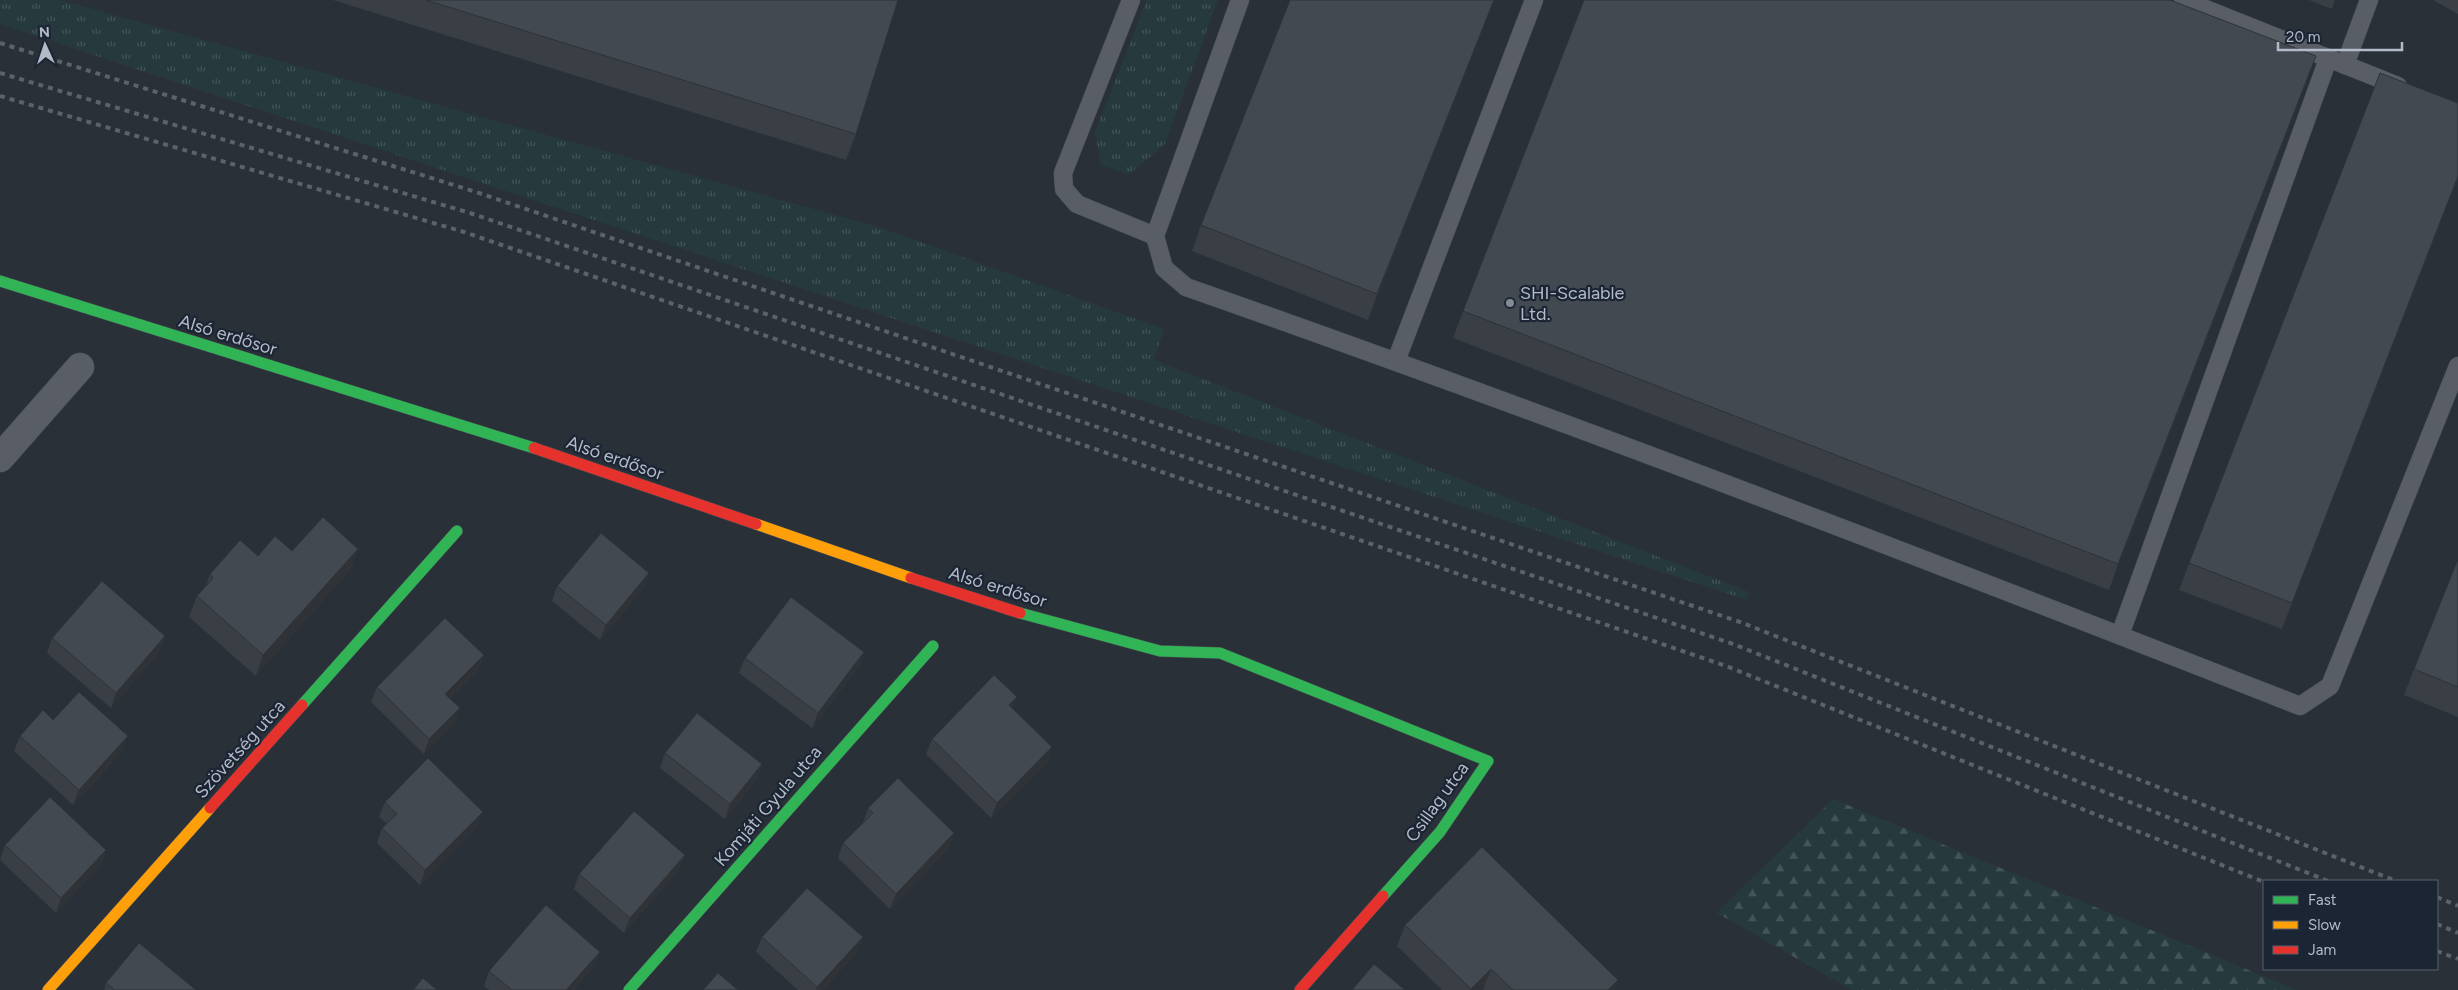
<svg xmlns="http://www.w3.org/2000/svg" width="2458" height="990" viewBox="0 0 2458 990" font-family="Figtree,sans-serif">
	<defs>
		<pattern id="grass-tufts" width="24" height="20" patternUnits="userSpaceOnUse" patternTransform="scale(1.25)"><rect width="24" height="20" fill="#263a3e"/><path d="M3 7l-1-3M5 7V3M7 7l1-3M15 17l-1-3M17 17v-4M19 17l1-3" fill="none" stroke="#435559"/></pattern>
		<pattern id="forest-firs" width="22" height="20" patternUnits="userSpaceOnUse" patternTransform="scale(1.25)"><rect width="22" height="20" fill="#263a3e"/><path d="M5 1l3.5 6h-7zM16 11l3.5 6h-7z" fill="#435559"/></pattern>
	</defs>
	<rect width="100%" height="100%" fill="#293038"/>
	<g fill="url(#grass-tufts)">
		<path d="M0,0H60L878,227L1164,329L1154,360L1749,592L1747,600L0,24Z"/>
		<path d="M1147,0H1218L1165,144L1129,174L1101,165L1095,132Z"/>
	</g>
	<path fill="url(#forest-firs)" d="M1833,799L2297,990H1852L1717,913Z"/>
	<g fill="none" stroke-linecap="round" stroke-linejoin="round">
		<g stroke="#474c53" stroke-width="19">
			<g id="lane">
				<path d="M1131,0L1063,173L1064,189L1077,204L1155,236"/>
				<path d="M1240,0L1155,236L1164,268L1186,287C1560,418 1931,561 2300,706L2330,686L2458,366"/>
				<path d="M2183,0L2398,86"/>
				<path d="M2345,65L2369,0"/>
				<path d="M1396,361L1534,0"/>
				<path d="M2120,635L2328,59"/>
			</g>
		</g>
		<g stroke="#474c53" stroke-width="29">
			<path id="street" d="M0,458L80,367"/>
		</g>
		<g stroke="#474c53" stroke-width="12">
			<g id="fast">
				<path d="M0,281L534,448"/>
				<path d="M1020,613L1160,651L1220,653L1488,761L1440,832L1383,896"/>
				<path d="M302,705L457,531"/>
				<path d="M629,990L933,646"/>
			</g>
		</g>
		<g stroke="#474c53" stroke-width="12">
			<g id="slow">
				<path d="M756,524L911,578"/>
				<path d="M48,990L210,808"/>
			</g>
		</g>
		<g stroke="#474c53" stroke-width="12">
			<g id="jam">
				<path d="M534,448L756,524"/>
				<path d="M911,578L1020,613"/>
				<path d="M210,808L302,705"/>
				<path d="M1300,990L1383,896"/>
			</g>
		</g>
		<use href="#lane" stroke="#595e66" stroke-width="18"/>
		<use href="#street" stroke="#595e66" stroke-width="28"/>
		<use href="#fast" stroke="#30b455" stroke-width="11"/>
		<use href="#slow" stroke="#ff9f0a" stroke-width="11"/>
		<use href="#jam" stroke="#e5322d" stroke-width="11"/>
		<g stroke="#5d616a" stroke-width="4" stroke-dasharray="5 5" stroke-linecap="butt">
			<path d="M0,43L476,192L1740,622L2396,881"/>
			<path d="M0,73L470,213L1733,644L2328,881"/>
			<path d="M0,96L464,232L1726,666L2264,882"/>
			<path d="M2437,897L2458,906"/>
			<path d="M2437,924L2458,933"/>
			<path d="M2437,951L2458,959"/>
		</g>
	</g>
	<g fill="#3a3f45">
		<path d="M333,0H898L856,134L846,160Z"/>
		<path d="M1290,0H1494L1368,320L1192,251L1201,225Z"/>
		<path d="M2309,0H2335L2332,9Z"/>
		<path d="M2433,0H2458V14Z"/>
		<path d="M2306,83L2109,590L1453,338L1463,311Z"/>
		<path d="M2458,103V178L2282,629L2179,590L2189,563Z"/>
		<path d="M358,549L350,570L256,676L189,617L197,596L206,586L210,574L258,556L292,551Z"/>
		<path d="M2458,559V717L2404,695L2414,669Z"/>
		<path d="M649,573L644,588L600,640L552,601L557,586Z"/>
		<path d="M165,636L160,651L111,708L47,653L52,638Z"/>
		<path d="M864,652L859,667L812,728L739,673L745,658Z"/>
		<path d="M484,655L478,670L450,699L460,708L454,723L424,754L371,702L377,687Z"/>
		<path d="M1013,709L1052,747L1047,762L991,818L926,754L932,739Z"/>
		<path d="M53,720L123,751L73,805L14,751L20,736Z"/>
		<path d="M665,753L762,764L757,779L725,819L660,768Z"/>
		<path d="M385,802L483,812L477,827L420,885L377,843L382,828L387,824L379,817Z"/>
		<path d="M868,808L954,833L949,848L890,909L838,858L843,843L863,823Z"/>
		<path d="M5,845L106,850L101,865L56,913L0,860Z"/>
		<path d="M685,855L679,870L624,933L574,889L579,874Z"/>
		<path d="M1405,925L1618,980L1614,990H1442L1397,946Z"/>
		<path d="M762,937H863L857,952L823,990H798L756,952Z"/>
		<path d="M600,952L594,967L574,990H489L484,986L489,971Z"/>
		<path d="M106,983L196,990H104Z"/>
	</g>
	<g fill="#2f3338">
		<path d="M1494,0L1368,320L1377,294Z"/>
		<path d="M2316,56L2306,83L2109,590L2118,564Z"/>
		<path d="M2458,176V178L2282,629L2292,603Z"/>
		<path d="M358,549L350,570L256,676L263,655Z"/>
		<path d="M649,573L644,588L600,640L606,625Z"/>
		<path d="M165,636L160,651L111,708L116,693Z"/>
		<path d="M864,652L859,667L812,728L818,713Z"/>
		<path d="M484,655L478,670L440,709L445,694Z"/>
		<path d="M1017,697L1012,712L1009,705Z"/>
		<path d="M460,708L454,723L424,754L429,739Z"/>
		<path d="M128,736L123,751L73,805L79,790Z"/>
		<path d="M1052,747L1047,762L991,818L997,803Z"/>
		<path d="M762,764L757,779L725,819L730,804Z"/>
		<path d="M483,812L477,827L420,885L425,870Z"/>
		<path d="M954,833L949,848L890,909L896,894Z"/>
		<path d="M106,850L101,865L56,913L61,898Z"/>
		<path d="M685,855L679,870L624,933L630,918Z"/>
		<path d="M863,937L857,952L823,990H816L817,987Z"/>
		<path d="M600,952L594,967L574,990H566Z"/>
		<path d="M1491,969L1483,990H1471V989Z"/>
		<path d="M1618,980L1614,990H1608Z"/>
	</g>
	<g fill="#434950" stroke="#2f3338">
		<path d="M426,0H898L856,134Z"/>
		<path d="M1290,0H1494L1377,294L1201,225Z"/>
		<path d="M1584,0H2170L2316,56L2118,564L1463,311Z"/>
		<path d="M2380,73L2458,103V176L2292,603L2189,563Z"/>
		<path d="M323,517L358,549L263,655L197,596L213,578L210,574L240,540L258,556L275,536L292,551Z"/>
		<path d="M601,533L649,573L606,625L557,586Z"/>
		<path d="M2458,559V687L2414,669Z"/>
		<path d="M102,581L165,636L116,693L52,638Z"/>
		<path d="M791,597L864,652L818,713L745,658Z"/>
		<path d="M445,618L484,655L445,694L460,708L429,739L377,687Z"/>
		<path d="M994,675L1017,697L1009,705L1052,747L997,803L932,739Z"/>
		<path d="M79,692L128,736L79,790L20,736L43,710L53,720Z"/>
		<path d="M697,713L762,764L730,804L665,753Z"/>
		<path d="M428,758L483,812L425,870L382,828L397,814L385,802Z"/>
		<path d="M898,778L954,833L896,894L843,843L873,813L868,808Z"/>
		<path d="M50,797L106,850L61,898L5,845Z"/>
		<path d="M634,811L685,855L630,918L579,874Z"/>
		<path d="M1482,847L1618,980L1608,990H1513L1491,969L1471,989L1405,925Z"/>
		<path d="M807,888L863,937L817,987L762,937Z"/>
		<path d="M546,905L600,952L566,990H512L489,971Z"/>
		<path d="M139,943L196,990H115L106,983Z"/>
		<path d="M1374,964L1405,990H1352Z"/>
		<path d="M718,973L738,990H703Z"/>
		<path d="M423,978L437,990H413Z"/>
	</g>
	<circle fill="#838a96" stroke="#1c2533" stroke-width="2" cx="1510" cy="303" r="5"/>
	<g text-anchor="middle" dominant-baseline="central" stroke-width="4.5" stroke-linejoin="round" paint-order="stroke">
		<g font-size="18" fill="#b3bbc9" stroke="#1c2533" text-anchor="start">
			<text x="1520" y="293">SHI-Scalable<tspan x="1520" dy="21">Ltd.</tspan></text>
		</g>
		<g font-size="18" fill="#b3bbc9" stroke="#1c2533">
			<text transform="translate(228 335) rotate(17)">Alsó erdősor</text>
			<text transform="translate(615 458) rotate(19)">Alsó erdősor</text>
			<text transform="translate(998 587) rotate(17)">Alsó erdősor</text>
			<text transform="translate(240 749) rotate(-48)">Szövetség utca</text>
			<text transform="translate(1437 802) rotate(-54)">Csillag utca</text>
			<text transform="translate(768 806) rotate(-49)">Komjáti Gyula utca</text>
		</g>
	</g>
	<rect x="2263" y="880" width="175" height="90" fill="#1c2533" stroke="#58616f"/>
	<rect x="2273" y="896" width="25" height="8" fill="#30b455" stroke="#58616f"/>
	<text x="2308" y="905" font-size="15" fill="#b3bbc9">Fast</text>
	<rect x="2273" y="921" width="25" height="8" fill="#ff9f0a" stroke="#58616f"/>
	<text x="2308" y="930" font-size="15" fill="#b3bbc9">Slow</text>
	<rect x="2273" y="946" width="25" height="8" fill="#e5322d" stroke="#58616f"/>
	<text x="2308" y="955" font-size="15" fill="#b3bbc9">Jam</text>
	<g transform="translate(45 45) rotate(357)" stroke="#1c2533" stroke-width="4" paint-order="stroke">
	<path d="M0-4L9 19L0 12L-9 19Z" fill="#b3bbc9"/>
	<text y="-8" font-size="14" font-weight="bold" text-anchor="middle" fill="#b3bbc9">N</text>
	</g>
	<path d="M2278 42v8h124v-8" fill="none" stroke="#b3bbc9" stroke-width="2.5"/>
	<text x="2286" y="42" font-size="15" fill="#b3bbc9" stroke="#1c2533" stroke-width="4" paint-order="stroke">20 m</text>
</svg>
